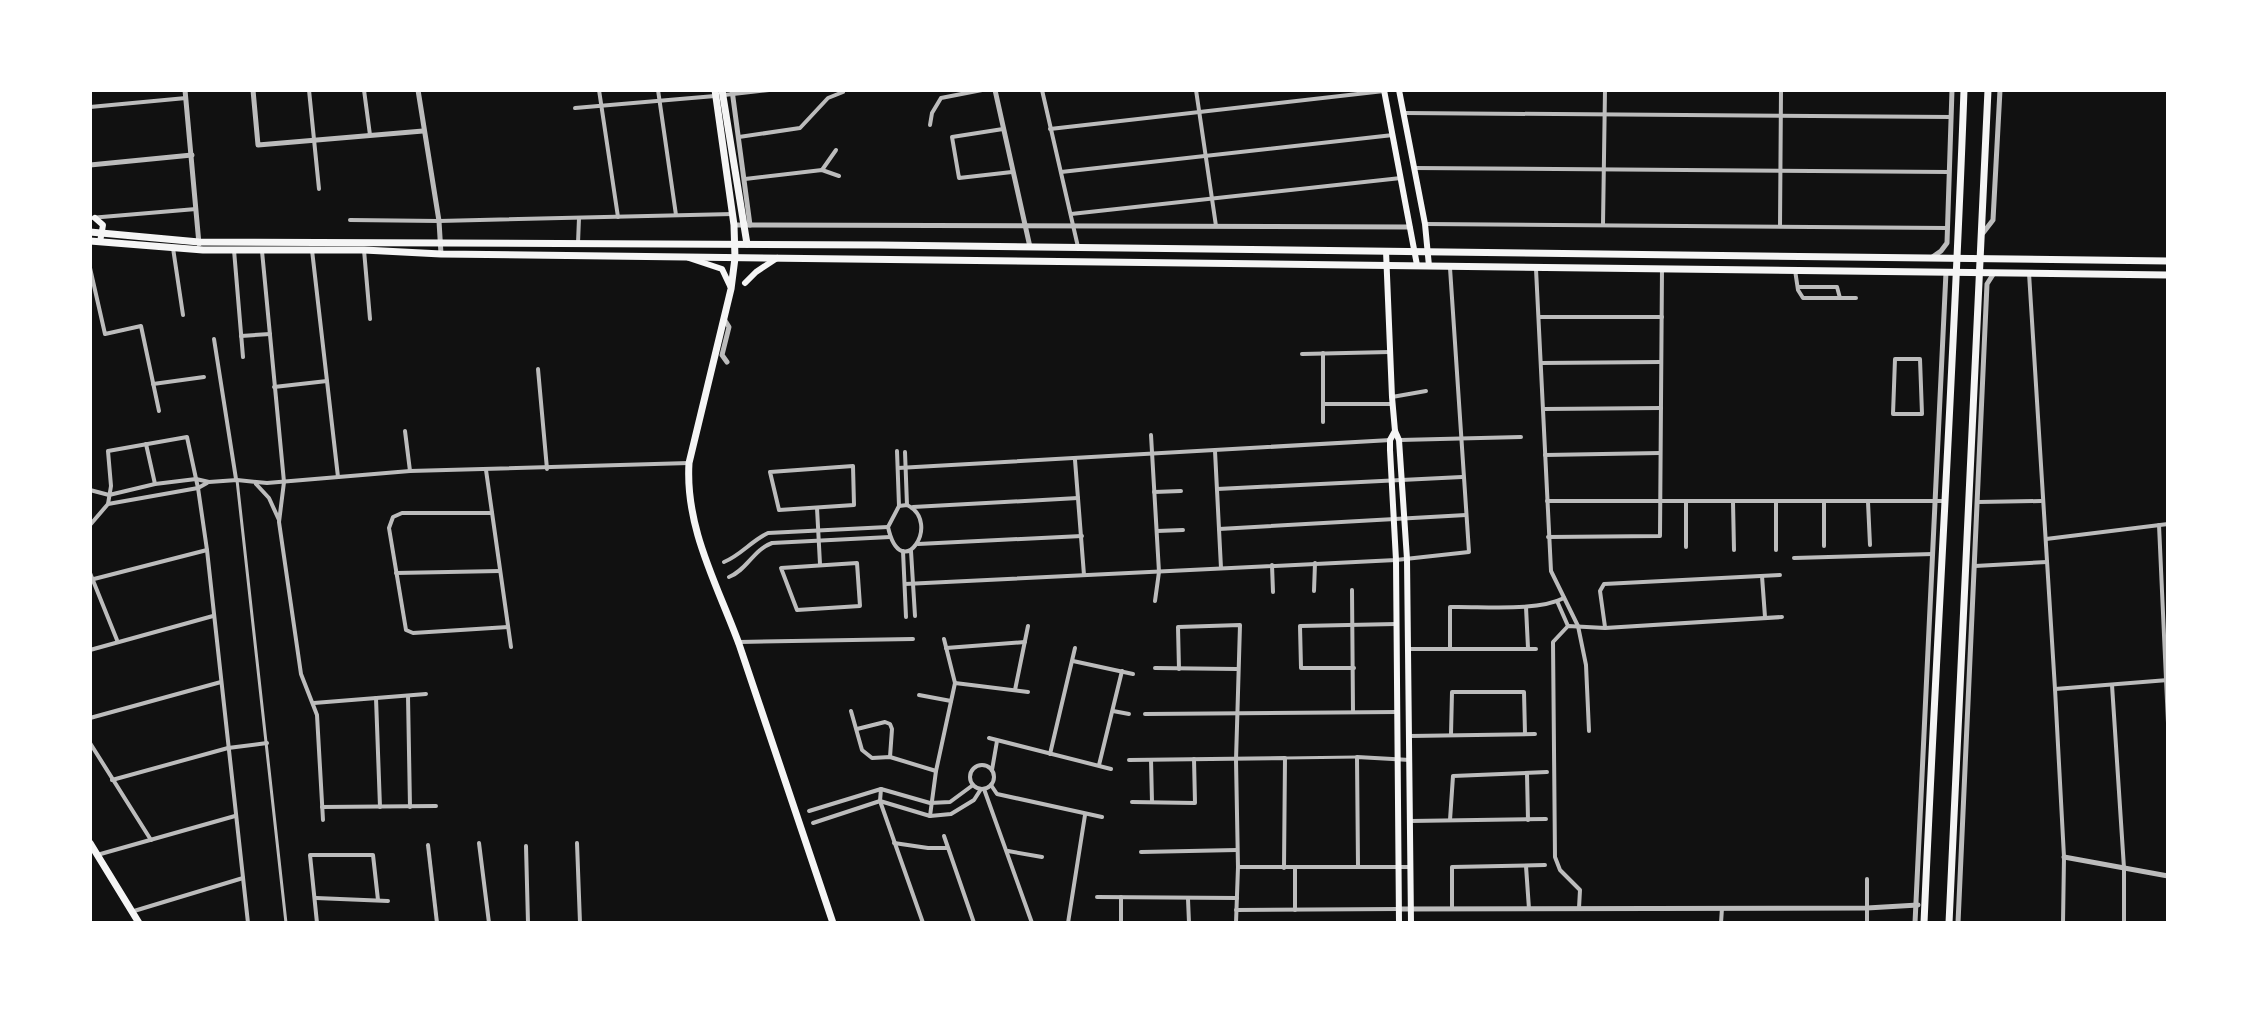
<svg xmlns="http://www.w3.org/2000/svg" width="2258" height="1013" viewBox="0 0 2258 1013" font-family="'Source Serif 4',serif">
	<rect width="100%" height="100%" fill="#111"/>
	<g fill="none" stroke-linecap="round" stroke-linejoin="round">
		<g stroke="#bcbcbc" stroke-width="3">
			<path d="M237,480L286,923"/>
			<path d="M1285,758L1357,757"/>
		</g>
		<g stroke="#bcbcbc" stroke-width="4">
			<path d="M309,90L319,189"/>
			<path d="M364,90L370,135"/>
			<path d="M599,90L618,217"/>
			<path d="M658,90L676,215"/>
			<path d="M1042,90L1078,247"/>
			<path d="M1196,90L1216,226"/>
			<path d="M724,95L769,90"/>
			<path d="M90,107L186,98"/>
			<path d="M575,108L715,96"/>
			<path d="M1405,113L1951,117"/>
			<path d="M930,125L932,113L941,98L982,90"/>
			<path d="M1003,129L952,137L959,178L1012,172"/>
			<path d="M1050,129L1384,91"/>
			<path d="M739,137L800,128L828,98L843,92"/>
			<path d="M1414,168L1949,172"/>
			<path d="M822,170L836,150"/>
			<path d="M1061,172L1393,135"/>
			<path d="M745,179L822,170L839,176"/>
			<path d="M1071,214L1401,178"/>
			<path d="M90,218L196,209"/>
			<path d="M350,220L439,221L733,214"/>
			<path d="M1425,224L1947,228"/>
			<path d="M1603,224L1605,90"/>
			<path d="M1780,226L1781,90"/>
			<path d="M578,243L579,218"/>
			<path d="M173,248L183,315"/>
			<path d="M234,250L243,357"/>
			<path d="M312,250L338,477"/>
			<path d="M364,250L370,319"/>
			<path d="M262,251L284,482L279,522L301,674L317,715L323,820"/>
			<path d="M90,268L105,334L141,326L159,411"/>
			<path d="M1536,269L1551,571L1578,626L1586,665L1589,731"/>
			<path d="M1795,270L1798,290L1803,298H1856"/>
			<path d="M2029,273L2055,689L2064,857L2063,923"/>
			<path d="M1798,287H1837L1840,298"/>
			<path d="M1539,317H1662"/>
			<path d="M241,336L270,334"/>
			<path d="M214,339L236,479"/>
			<path d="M1323,353V422"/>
			<path d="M1302,354L1390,352"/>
			<path d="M1895,359H1920L1922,414H1893Z"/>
			<path d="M1541,363L1661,362"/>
			<path d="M538,369L547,469"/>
			<path d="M153,384L204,377"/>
			<path d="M274,387L327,381"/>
			<path d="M1392,397L1426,391"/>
			<path d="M1323,404H1393"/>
			<path d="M1544,409L1661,408"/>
			<path d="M405,431L410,471"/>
			<path d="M1151,435L1159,572L1155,601"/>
			<path d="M1400,440L1521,437"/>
			<path d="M146,444L155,484"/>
			<path d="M897,451L899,506"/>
			<path d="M1215,451L1221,568"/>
			<path d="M905,452L907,505"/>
			<path d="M1545,455L1660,453"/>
			<path d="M1075,460L1084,575"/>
			<path d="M853,466L854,505L779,510L770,472Z"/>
			<path d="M898,468L1391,440"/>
			<path d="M486,470L511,647"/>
			<path d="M256,484L269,498L279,520"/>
			<path d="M1217,489L1462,477"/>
			<path d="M90,490L109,495L155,484L196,479L209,482L237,480L267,483L410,471L689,463"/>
			<path d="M1154,492L1181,491"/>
			<path d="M1547,501H1943"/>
			<path d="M1686,502V547"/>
			<path d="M1733,502L1734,550"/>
			<path d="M1824,502V546"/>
			<path d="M1868,502L1870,545"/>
			<path d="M1978,502L2041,501"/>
			<path d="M108,504L111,486L108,451L187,437L198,488L207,550L248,923"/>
			<path d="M907,505C943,522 901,586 888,527L899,506Z"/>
			<path d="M913,507L1078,498"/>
			<path d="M817,508L820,564"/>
			<path d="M492,513H402L393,517L389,528L406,630L413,633L508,627"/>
			<path d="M90,525L108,504L198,488L207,483"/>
			<path d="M2159,525L2168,723"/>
			<path d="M1219,529L1466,515"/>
			<path d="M1157,531L1183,530"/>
			<path d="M1548,537L1660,536L1662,268"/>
			<path d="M2046,539L2168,524"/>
			<path d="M918,544L1082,536"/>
			<path d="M1776,550V502"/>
			<path d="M903,551L906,617"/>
			<path d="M911,551L915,616"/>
			<path d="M1794,558L1933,554"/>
			<path d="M724,562C741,555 751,541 768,533L888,527"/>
			<path d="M857,563L860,606L797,610L781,568Z"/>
			<path d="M1272,565L1273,592"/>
			<path d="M1975,566L2047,562"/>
			<path d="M90,573L117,640"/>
			<path d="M396,573L500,571"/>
			<path d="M1762,576L1765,617"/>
			<path d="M729,577C747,570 753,550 772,543L890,537"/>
			<path d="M90,580L207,550"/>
			<path d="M905,584L1396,560L1469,552L1450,268"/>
			<path d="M1352,590L1353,712"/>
			<path d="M1314,591L1315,563"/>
			<path d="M1557,601L1568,626"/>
			<path d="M1526,607L1528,648"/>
			<path d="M1605,627L1600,591L1604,584L1780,575"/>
			<path d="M739,642L913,639"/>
			<path d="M946,648L1025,642"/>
			<path d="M1408,649H1536"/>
			<path d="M1450,649V607C1481,606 1537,612 1564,598"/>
			<path d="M90,650L213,616"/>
			<path d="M1073,661L1133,674"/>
			<path d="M1155,668L1237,669"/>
			<path d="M1354,668H1301L1300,626L1396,624"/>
			<path d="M1179,669L1178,627L1240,625L1236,760L1238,867L1236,923"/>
			<path d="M955,683L1028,692"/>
			<path d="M2112,685L2124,868V923"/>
			<path d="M2055,689L2168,680"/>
			<path d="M1015,690L1028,626"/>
			<path d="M919,695L951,701"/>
			<path d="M408,696L410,807"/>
			<path d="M376,698L380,807"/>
			<path d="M314,703L426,694"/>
			<path d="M851,711L862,750L872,758L890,757L936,771"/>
			<path d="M1113,711L1129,714"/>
			<path d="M1145,714L1397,712"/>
			<path d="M90,718L221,682"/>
			<path d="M857,729L885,722L890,724L892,729L890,757"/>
			<path d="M1451,734L1452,692H1524L1525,734"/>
			<path d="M1410,736L1535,734"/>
			<path d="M989,738L1111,769"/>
			<path d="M90,743L151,840"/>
			<path d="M1050,754L1075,648"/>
			<path d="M1129,760L1285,758L1284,868"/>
			<path d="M1151,760L1152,802"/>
			<circle cx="982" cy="777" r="12"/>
			<path d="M1099,765L1122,671"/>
			<path d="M992,770L997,741"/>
			<path d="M1527,774L1528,820"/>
			<path d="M112,780L228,748L267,743"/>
			<path d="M991,785L997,794L1102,817"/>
			<path d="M881,789L880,801L923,923"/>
			<path d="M984,789L1032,923"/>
			<path d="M1132,802L1195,803L1194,759"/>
			<path d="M322,807L436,806"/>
			<path d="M809,811L881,789L930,803L950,802L973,785"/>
			<path d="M930,816L936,771L955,683L944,639"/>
			<path d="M1450,820L1453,776L1547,772"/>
			<path d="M1410,821L1546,819"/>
			<path d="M813,823L880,801L930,816L951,814L974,800L981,789"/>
			<path d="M944,836L974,923"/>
			<path d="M479,843L489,923"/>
			<path d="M577,843L580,923"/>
			<path d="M894,843L928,848H947"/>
			<path d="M428,845L437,923"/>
			<path d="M526,846L528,923"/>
			<path d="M1008,851L1042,857"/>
			<path d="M1141,852L1237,850"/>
			<path d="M97,855L235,816"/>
			<path d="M1358,866L1357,757L1410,760"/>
			<path d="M1526,866L1529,909"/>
			<path d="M1238,867H1410"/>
			<path d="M1295,868V910"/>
			<path d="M1867,879V923"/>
			<path d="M1097,897L1237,898"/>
			<path d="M1121,897V923"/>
			<path d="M316,898L388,901"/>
			<path d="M1188,899L1189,923"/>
			<path d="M1579,908L1580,890L1560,870L1555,857L1553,642L1568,626L1605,628L1782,617"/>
			<path d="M1452,909V867L1545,865"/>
			<path d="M1236,910L1399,909"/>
			<path d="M134,911L243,878"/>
			<path d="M317,923L310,855H373L378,900"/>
			<path d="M1068,923L1085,815"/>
			<path d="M1721,923L1722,908"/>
		</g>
		<g stroke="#bcbcbc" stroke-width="5">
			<path d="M185,90L199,244"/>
			<path d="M253,90L258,145L423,131"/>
			<path d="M418,90L439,221L441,254"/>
			<path d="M732,90L750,225"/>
			<path d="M995,90L1030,247"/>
			<path d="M90,165L192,155"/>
			<path d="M734,225L1410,227"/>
			<path d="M1983,233L1993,220L2000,90"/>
			<path d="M1931,258L1941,251L1947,243L1952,90"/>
			<path d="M724,319L729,327L722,355L727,362"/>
			<path d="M2064,857L2168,876"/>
			<path d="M1399,909L1867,908L1918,905"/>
			<path d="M1915,923L1946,272"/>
			<path d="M1958,923L1987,284L1994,273"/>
		</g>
		<g stroke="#f5f5f5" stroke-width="6">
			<path d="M1384,90L1417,265"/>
			<path d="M1399,90L1425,224L1429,266"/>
			<path d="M95,218L103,225L100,242"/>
			<path d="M1386,251L1392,397L1395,431L1399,440L1407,559L1411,923"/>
			<path d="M689,258L722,269L731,288"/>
			<path d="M745,283L756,272L777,258"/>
			<path d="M1395,431L1390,440V450L1396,560L1399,923"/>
		</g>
		<g stroke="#f5f5f5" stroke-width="7">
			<path d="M715,90L734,225L735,258L731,289L689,463C685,528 717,584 739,644C771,737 802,830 833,923"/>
			<path d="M722,90L747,244"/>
			<path d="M90,232L199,242L880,245L2168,261"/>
			<path d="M90,241L203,250H364L441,254L2168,275"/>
			<path d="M90,843L139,923"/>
			<path d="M1924,923C1936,645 1954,368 1964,90"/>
			<path d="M1949,923L1988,90"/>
		</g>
	</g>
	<rect width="2258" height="1013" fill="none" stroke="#ffffff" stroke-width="184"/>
</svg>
